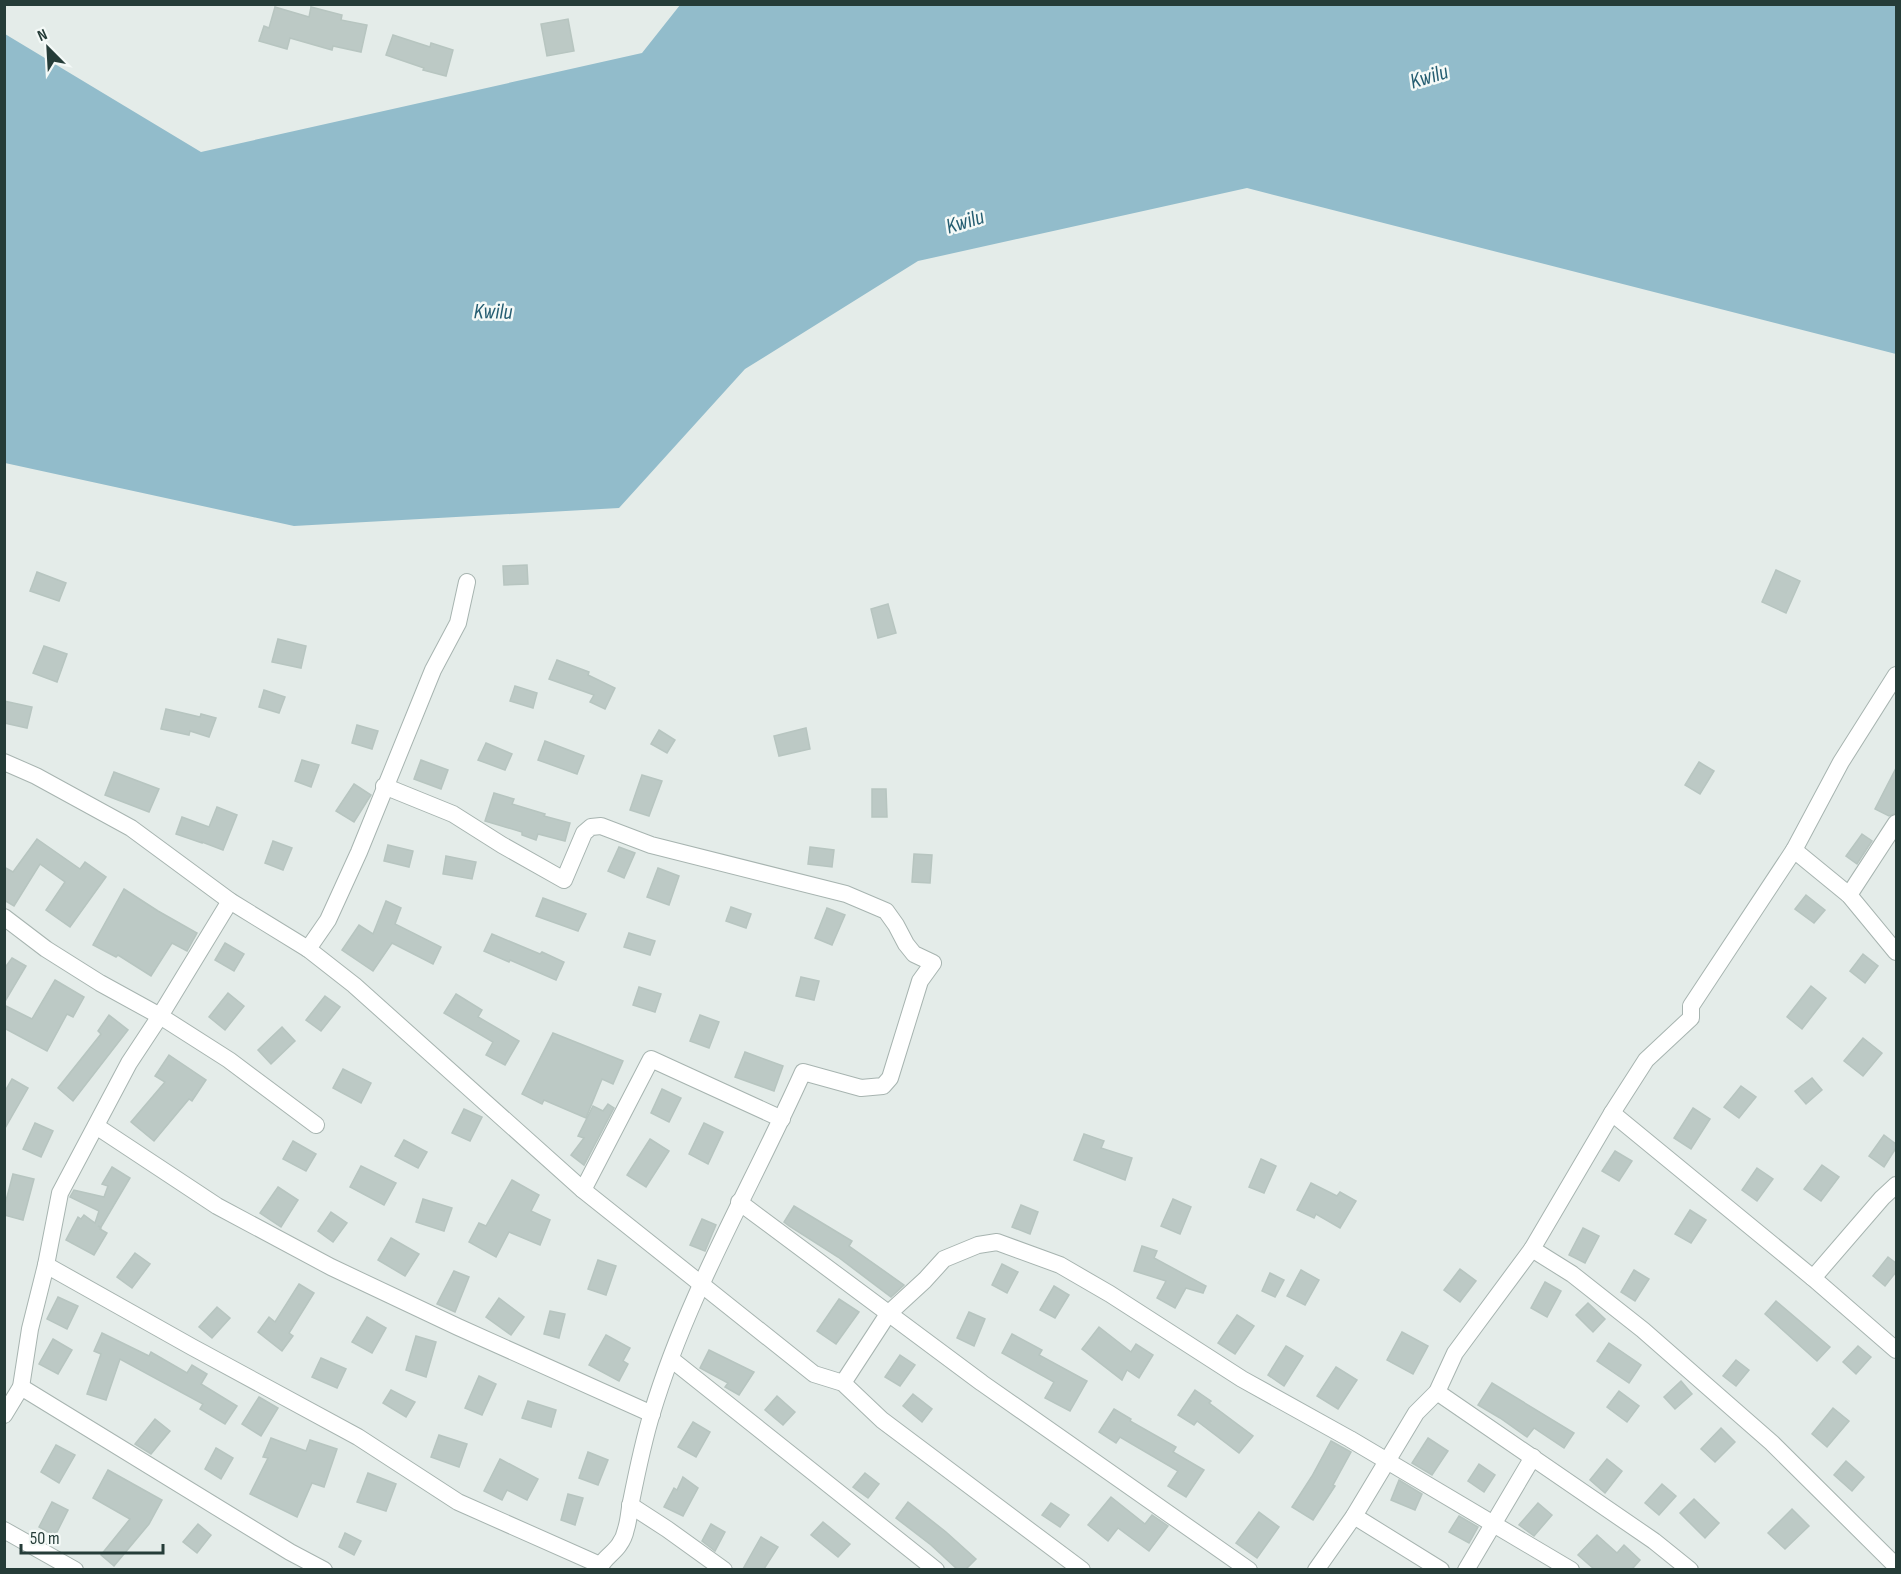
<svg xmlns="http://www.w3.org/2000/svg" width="1901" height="1574" viewBox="0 0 1901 1574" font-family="'Sofia Sans Condensed',sans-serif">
	<rect width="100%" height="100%" fill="#e4ece9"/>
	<path fill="#92bccb" d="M680,5H1896V354L1247,188L918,261L745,369L619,508L294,526L5,463V34L201,152L642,53Z"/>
	<g fill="#bcc9c5" stroke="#b7c5c0" stroke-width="1.5">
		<path d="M275,7L309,17L311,7L342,15L341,20L367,25L361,52L333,46L332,50L290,38L287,49L259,41L264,26L269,28Z"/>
		<path d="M568,19L574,51L547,56L541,24Z"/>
		<path d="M393,35L430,47L431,43L453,50L446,76L423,70L424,68L386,55Z"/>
		<path d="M527,565L528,584L504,585L503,566Z"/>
		<path d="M1776,570L1800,581L1786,613L1762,602Z"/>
		<path d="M37,572L66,583L59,601L30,591Z"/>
		<path d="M888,604L896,633L878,638L871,609Z"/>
		<path d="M278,639L306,646L301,668L272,662Z"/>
		<path d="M44,646L67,654L57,682L33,673Z"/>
		<path d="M557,660L589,672L588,675L615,688L605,709L590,702L594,695L549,679Z"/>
		<path d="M515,686L537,693L533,708L510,701Z"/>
		<path d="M264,690L285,697L279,713L259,707Z"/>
		<path d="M4,701L32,707L27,728L4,723Z"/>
		<path d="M166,709L200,717L201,714L216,718L209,737L190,731L189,735L161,729Z"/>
		<path d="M357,725L378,731L372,749L352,743Z"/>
		<path d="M806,728L810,749L779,756L774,736Z"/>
		<path d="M659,730L675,740L667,753L651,744Z"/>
		<path d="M545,741L584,756L577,774L538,760Z"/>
		<path d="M486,743L512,754L505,770L478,760Z"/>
		<path d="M302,760L319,765L311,787L295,781Z"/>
		<path d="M421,760L448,770L441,789L414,779Z"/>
		<path d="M1699,762L1714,771L1700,794L1685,785Z"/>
		<path d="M1896,768V813L1889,816L1875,809Z"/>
		<path d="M114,772L159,789L149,812L105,795Z"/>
		<path d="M642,775L662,781L649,816L630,810Z"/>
		<path d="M354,784L371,795L354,822L336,811Z"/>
		<path d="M872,789H886L887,817H872Z"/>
		<path d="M494,793L514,799L512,804L545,814L544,816L570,823L565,841L538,834L536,840L522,835V832L485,821Z"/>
		<path d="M217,807L237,815L223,850L202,842V843L176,834L182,817L209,827Z"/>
		<path d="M1862,834L1872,841L1857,864L1846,856Z"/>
		<path d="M37,839L80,869L85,862L106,877L70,927L46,910L65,882L40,864L14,906L4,900V867L13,872Z"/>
		<path d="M273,841L292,848L283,870L265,863Z"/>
		<path d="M388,845L413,851L409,867L384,861Z"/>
		<path d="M619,847L635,853L624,878L608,871Z"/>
		<path d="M810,847L834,850L832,867L808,864Z"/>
		<path d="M914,854L932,855L930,883L912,882Z"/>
		<path d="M446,856L476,862L472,879L443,874Z"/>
		<path d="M658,868L679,876L669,905L647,897Z"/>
		<path d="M124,889L158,911L197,933L187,951L172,943L151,976L118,955L116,957L93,945Z"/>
		<path d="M1806,895L1825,910L1814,923L1795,909Z"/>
		<path d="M543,898L586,914L578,931L536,916Z"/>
		<path d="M386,901L401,908L395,924L441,947L433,964L392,943L373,971L342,950L359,925L373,934Z"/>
		<path d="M731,907L751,914L746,928L726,921Z"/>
		<path d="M827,908L845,915L832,945L815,938Z"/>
		<path d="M629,933L655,941L650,955L624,947Z"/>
		<path d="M492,934L540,954L542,952L564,962L556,980L510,960L509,962L484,951Z"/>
		<path d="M225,943L244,954L234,971L215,960Z"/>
		<path d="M1863,954L1878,966L1865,983L1850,971Z"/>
		<path d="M12,958L26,966L4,1003V969Z"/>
		<path d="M801,977L819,981L814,1000L796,996Z"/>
		<path d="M55,980L84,997L73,1017L67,1014L47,1051L4,1028V1005L32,1019Z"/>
		<path d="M1811,986L1826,998L1802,1029L1787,1017Z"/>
		<path d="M639,987L661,994L655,1012L633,1005Z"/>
		<path d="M228,993L244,1006L225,1030L209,1017Z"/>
		<path d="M456,994L482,1010L478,1017L519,1041L505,1065L486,1055L493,1042L444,1013Z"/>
		<path d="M325,996L340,1007L321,1031L306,1020Z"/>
		<path d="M109,1015L128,1030L73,1101L58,1088L101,1034L98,1031Z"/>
		<path d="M700,1015L719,1022L709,1048L690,1041Z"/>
		<path d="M282,1027L295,1041L271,1064L258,1050Z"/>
		<path d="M553,1033L623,1061L613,1084L602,1079L586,1118L544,1100L542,1104L522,1094Z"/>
		<path d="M1863,1038L1882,1053L1863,1076L1844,1061Z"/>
		<path d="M745,1052L783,1066L774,1091L735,1077Z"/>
		<path d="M169,1055L206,1080L192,1101L189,1099L154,1141L131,1122L165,1082L155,1076Z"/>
		<path d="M343,1069L371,1083L361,1103L333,1088Z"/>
		<path d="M1812,1078L1822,1090L1806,1104L1795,1091Z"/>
		<path d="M12,1079L28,1088L4,1130V1093Z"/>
		<path d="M1741,1086L1756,1097L1739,1118L1724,1107Z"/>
		<path d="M662,1089L681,1098L669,1122L651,1113Z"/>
		<path d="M608,1104L614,1108L584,1165L571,1155L584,1138L578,1136L593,1106L603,1111Z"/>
		<path d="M1693,1108L1710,1119L1691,1149L1674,1138Z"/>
		<path d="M464,1109L482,1117L470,1141L452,1133Z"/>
		<path d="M35,1123L53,1131L41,1157L23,1149Z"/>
		<path d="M704,1123L723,1132L708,1164L689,1154Z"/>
		<path d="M1084,1134L1104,1141L1101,1148L1132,1158L1125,1180L1074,1160Z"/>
		<path d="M1884,1135L1896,1144V1148L1884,1167L1869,1156Z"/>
		<path d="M650,1139L669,1151L646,1187L627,1175Z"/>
		<path d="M404,1140L427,1152L418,1168L395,1156Z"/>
		<path d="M293,1141L316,1154L306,1171L283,1159Z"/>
		<path d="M1615,1151L1632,1161L1619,1181L1602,1171Z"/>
		<path d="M1261,1159L1276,1166L1264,1193L1249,1187Z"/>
		<path d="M1822,1165L1839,1177L1821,1201L1804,1189Z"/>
		<path d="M361,1166L396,1183L384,1205L350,1187Z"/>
		<path d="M112,1167L130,1178L101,1227L98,1226L101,1228L100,1229L107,1233L94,1255L66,1240L78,1217L81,1219L84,1215L95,1223L99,1211L70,1197L74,1190L104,1197L108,1186L102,1184Z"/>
		<path d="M1757,1168L1773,1179L1757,1201L1742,1190Z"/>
		<path d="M13,1174L34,1179L23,1220L4,1215V1208Z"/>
		<path d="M512,1180L539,1195L531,1211L550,1220L540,1245L509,1232L496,1257L469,1242L479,1223L486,1226Z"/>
		<path d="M1311,1183L1337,1196L1340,1192L1356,1201L1340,1228L1316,1214L1314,1218L1297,1210Z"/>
		<path d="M278,1187L298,1200L281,1227L260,1213Z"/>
		<path d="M423,1199L452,1208L444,1231L416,1222Z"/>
		<path d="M1173,1199L1191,1207L1180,1234L1161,1226Z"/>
		<path d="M1021,1205L1038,1212L1030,1234L1012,1227Z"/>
		<path d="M794,1206L852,1241L849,1246L904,1285L891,1297L838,1257L789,1226L784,1222Z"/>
		<path d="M1690,1210L1706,1220L1691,1243L1675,1234Z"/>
		<path d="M331,1212L347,1223L333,1242L318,1231Z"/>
		<path d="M702,1219L716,1225L705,1251L690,1245Z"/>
		<path d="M1583,1228L1599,1236L1585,1263L1569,1255Z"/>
		<path d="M391,1238L419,1254L405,1276L378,1260Z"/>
		<path d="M1142,1246L1157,1251L1154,1258L1206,1286L1203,1293L1186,1288L1175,1308L1157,1298L1166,1281L1134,1271Z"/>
		<path d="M135,1253L150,1264L132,1288L117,1277Z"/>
		<path d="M1888,1257L1896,1263V1272L1885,1286L1873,1276Z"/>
		<path d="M598,1260L616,1266L606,1295L588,1289Z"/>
		<path d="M1002,1264L1018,1272L1007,1293L992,1285Z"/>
		<path d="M1460,1269L1476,1281L1460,1302L1444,1290Z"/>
		<path d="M1301,1270L1319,1280L1305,1305L1287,1296Z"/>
		<path d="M1634,1270L1649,1279L1635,1301L1621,1292Z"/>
		<path d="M454,1271L469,1277L455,1312L437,1304Z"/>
		<path d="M1270,1273L1284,1280L1275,1297L1262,1291Z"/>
		<path d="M1545,1282L1561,1291L1547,1317L1531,1308Z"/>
		<path d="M299,1284L314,1293L289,1333L293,1336L282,1351L258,1332L269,1317L275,1322Z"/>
		<path d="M1054,1286L1069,1295L1055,1318L1040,1310Z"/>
		<path d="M58,1297L78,1306L67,1329L47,1319Z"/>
		<path d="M499,1298L524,1317L511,1335L486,1317Z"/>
		<path d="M839,1299L859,1312L836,1344L817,1331Z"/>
		<path d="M1776,1301L1830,1347L1817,1361L1765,1314Z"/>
		<path d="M1588,1303L1605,1319L1593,1332L1576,1315Z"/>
		<path d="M217,1307L230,1318L212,1338L199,1327Z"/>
		<path d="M550,1311L565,1314L559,1338L544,1334Z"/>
		<path d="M969,1312L985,1319L974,1346L957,1338Z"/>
		<path d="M1237,1315L1254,1326L1235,1354L1218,1343Z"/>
		<path d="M367,1317L386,1328L372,1353L352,1342Z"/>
		<path d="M1099,1327L1131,1352L1136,1344L1153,1355L1139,1378L1127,1370L1122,1380L1082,1349Z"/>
		<path d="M1402,1332L1428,1346L1413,1374L1387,1360Z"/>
		<path d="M102,1333L149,1356L151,1352L187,1373L192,1365L207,1374L201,1384L237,1406L225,1424L200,1409L203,1404L120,1359L106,1400L87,1394L101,1354L94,1351Z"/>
		<path d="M1012,1334L1042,1350L1039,1355L1087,1381L1070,1411L1045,1398L1054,1382L1002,1353Z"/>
		<path d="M606,1335L630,1348L623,1361L628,1364L619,1381L589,1365Z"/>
		<path d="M416,1336L436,1342L426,1377L406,1370Z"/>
		<path d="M53,1339L72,1350L58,1374L39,1364Z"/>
		<path d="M1609,1343L1641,1365L1629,1383L1597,1361Z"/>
		<path d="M1286,1346L1303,1356L1284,1386L1268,1375Z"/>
		<path d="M1858,1346L1871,1357L1856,1374L1843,1362Z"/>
		<path d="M709,1350L754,1372L739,1395L725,1387L728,1383L700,1368Z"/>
		<path d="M900,1355L915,1365L900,1386L885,1377Z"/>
		<path d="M321,1358L346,1369L337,1388L312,1377Z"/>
		<path d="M1736,1360L1749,1370L1736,1386L1723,1376Z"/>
		<path d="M1336,1367L1357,1380L1338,1409L1317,1396Z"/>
		<path d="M479,1376L496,1384L482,1415L465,1408Z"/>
		<path d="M1681,1381L1692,1394L1675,1409L1664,1397Z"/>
		<path d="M1492,1383L1574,1433L1564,1448L1534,1428L1527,1437L1500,1418L1478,1405Z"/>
		<path d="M391,1390L415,1402L406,1417L383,1403Z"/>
		<path d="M1195,1390L1211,1401L1209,1403L1253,1436L1239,1453L1197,1421L1194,1425L1178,1415Z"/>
		<path d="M1619,1391L1639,1406L1627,1422L1607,1407Z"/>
		<path d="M913,1394L932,1409L922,1422L903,1406Z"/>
		<path d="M777,1396L795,1412L783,1425L765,1410Z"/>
		<path d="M259,1397L278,1408L261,1436L242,1424Z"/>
		<path d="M528,1401L556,1410L551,1427L522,1418Z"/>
		<path d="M1833,1408L1849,1421L1827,1447L1812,1434Z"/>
		<path d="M1114,1409L1131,1419L1130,1421L1176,1447L1173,1452L1204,1470L1186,1497L1168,1486L1178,1471L1120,1437L1116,1443L1099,1432Z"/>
		<path d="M155,1419L170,1431L151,1454L135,1444Z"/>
		<path d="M693,1422L710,1432L696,1457L678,1447Z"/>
		<path d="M1721,1428L1735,1442L1715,1462L1701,1449Z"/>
		<path d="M439,1435L467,1444L459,1467L431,1457Z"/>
		<path d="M271,1438L306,1451L310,1440L337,1449L324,1487L312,1483L297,1517L250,1494L268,1458L263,1457Z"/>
		<path d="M1428,1438L1448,1451L1432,1475L1412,1463Z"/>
		<path d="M1331,1441L1351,1452L1333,1485L1335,1486L1313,1520L1292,1507L1312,1476Z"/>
		<path d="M56,1445L75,1455L59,1483L41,1472Z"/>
		<path d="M216,1448L233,1458L221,1479L205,1469Z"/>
		<path d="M588,1452L608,1460L598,1485L579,1478Z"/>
		<path d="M500,1459L538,1479L527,1500L507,1490L502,1500L484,1491Z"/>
		<path d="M1607,1459L1622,1471L1605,1493L1590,1480Z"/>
		<path d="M1846,1461L1864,1477L1852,1491L1834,1475Z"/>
		<path d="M1479,1464L1495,1475L1484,1492L1468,1481Z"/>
		<path d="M108,1470L162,1500L149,1524L114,1566L101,1555L130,1519L93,1498Z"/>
		<path d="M368,1473L396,1484L386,1511L357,1502Z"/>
		<path d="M865,1473L879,1484L868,1498L853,1487Z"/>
		<path d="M683,1477L698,1488L683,1516L664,1507L674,1488L677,1490Z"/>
		<path d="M1399,1480L1422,1494L1415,1510L1391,1500Z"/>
		<path d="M1662,1484L1676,1496L1659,1515L1645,1503Z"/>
		<path d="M568,1494L583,1498L575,1525L561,1520Z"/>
		<path d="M1111,1497L1145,1524L1152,1515L1168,1526L1149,1551L1118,1528L1108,1541L1088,1525Z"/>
		<path d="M1694,1499L1719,1523L1705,1538L1680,1513Z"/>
		<path d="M52,1502L68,1510L55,1536L39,1527Z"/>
		<path d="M908,1502L946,1532L976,1559L966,1569H957L931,1545L896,1518Z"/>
		<path d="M1051,1503L1069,1515L1060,1527L1042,1515Z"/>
		<path d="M1538,1503L1552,1515L1534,1536L1519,1525Z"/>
		<path d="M1792,1509L1809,1526L1785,1549L1768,1533Z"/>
		<path d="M1259,1512L1279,1527L1257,1558L1236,1543Z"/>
		<path d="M1459,1516L1478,1527L1469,1543L1449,1532Z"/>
		<path d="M823,1522L850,1544L838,1557L811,1535Z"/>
		<path d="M198,1524L211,1535L197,1553L183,1542Z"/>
		<path d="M711,1524L725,1532L715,1551L702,1541Z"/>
		<path d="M345,1533L361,1541L354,1555L339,1547Z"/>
		<path d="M1597,1535L1617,1553L1624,1545L1640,1560L1633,1568L1634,1569H1594L1578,1555Z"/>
		<path d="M761,1537L778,1547L764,1569H743Z"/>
	</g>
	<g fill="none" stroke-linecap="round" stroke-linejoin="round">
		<g stroke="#a7b4b0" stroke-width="18">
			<g id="street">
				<path d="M4,762L36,776L131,828L230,901L308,949L354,985L583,1190L814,1374L843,1383L882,1420L1082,1570"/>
				<path d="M384,786L453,814L502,845L564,880L584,833L591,827L601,826L651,845L846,894L886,911L896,925L906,944L914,954L933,963L920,981L890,1078L883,1086L861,1088L803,1072C752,1186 688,1293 652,1413C643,1442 637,1472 631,1502C629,1511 629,1520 626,1529C625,1534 622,1541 619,1545C613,1554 602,1559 599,1570"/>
				<path d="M1794,850L1849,895L1896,952"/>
				<path d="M1849,895L1896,823"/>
				<path d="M4,917L46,949L100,983L160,1016L229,1060L316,1125"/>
				<path d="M308,949L328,920L359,852L433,670L458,623L467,582"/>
				<path d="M1612,1113L1813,1278L1896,1350"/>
				<path d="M96,1126L217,1206L331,1267L458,1327L652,1414"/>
				<path d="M583,1190L651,1059L782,1119"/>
				<path d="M739,1202L982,1383L1249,1570"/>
				<path d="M1532,1249L1572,1274L1643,1330L1772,1443L1896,1566"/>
				<path d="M46,1265L192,1347L358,1437L458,1502L600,1565"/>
				<path d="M1813,1278L1882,1198L1896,1185"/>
				<path d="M671,1359L936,1570"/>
				<path d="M843,1383L888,1314L925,1280L944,1259L978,1245L997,1242L1060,1265L1110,1294L1242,1379L1350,1439L1571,1570"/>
				<path d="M21,1387L290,1552L324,1570"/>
				<path d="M1437,1392L1654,1541L1690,1570"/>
				<path d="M4,1415L21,1387L30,1329L46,1265L60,1193L129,1063L160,1016L230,901"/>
				<path d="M630,1505L667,1529L724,1570"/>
				<path d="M1354,1516L1441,1570"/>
				<path d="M4,1530L75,1570"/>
				<path d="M1316,1570L1354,1516L1416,1413L1437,1392L1455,1353L1532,1249L1612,1113L1646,1060L1691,1018V1006L1794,850L1841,762L1896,675"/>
				<path d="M1466,1570L1533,1457"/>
			</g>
		</g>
		<use href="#street" stroke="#fff" stroke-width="16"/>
	</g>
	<g text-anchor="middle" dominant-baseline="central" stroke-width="5" stroke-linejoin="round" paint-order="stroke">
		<g font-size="22" font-style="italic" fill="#255d71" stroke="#f4f9f7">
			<text transform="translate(1429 77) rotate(-17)">Kwilu</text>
			<text transform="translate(965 222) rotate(-17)">Kwilu</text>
			<text transform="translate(493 312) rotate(1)">Kwilu</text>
		</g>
	</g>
	<rect width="1901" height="1574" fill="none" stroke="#253c38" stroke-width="12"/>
	<g transform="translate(48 48) rotate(336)" stroke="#f4f9f7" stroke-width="4.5" paint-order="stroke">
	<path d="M0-4.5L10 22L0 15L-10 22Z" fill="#253c38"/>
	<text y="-9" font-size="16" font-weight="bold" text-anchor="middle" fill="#253c38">N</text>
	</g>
	<path d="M21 1544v9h142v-9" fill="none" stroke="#253c38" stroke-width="3"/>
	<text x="30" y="1544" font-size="18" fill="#253c38" stroke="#f4f9f7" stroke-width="4.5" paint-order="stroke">50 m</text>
</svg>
